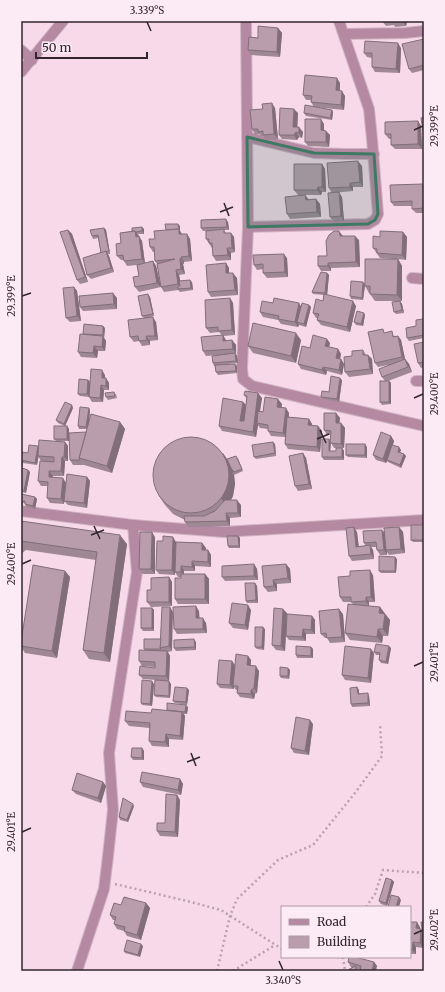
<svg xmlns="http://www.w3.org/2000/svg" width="445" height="992" viewBox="0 0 445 992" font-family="Merriweather,serif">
	<rect width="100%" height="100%" fill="#f7d9e9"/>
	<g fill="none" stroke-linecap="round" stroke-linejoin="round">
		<g stroke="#cfb5c3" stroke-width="12">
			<g id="minor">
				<path d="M246,21L248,227L242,368L243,379L252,386L424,426"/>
				<path d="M344,34L405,33L424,31"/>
				<path d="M21,50L32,60"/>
				<path d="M21,72L63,21"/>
				<path d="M247,137L314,153L345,154H374"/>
				<path d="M248,227L368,224L375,220L378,214L372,139L369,109L339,21"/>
				<path d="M412,278L424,279"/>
				<path d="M416,381H424"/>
				<path d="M21,511L133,525L137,572L109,753L113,810L108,856L104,889L77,971"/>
				<path d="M133,525L224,532L424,520"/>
			</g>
		</g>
		<g stroke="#b9a1ad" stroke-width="2.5" stroke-dasharray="2 3" stroke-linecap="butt">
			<path d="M115,884L187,901L221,910L282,949"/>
			<path d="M366,907L375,894L383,870L424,873"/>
			<path d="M337,957L343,958"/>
			<path d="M343,957L345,971"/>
			<path d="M217,971L230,916L237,899L278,860L313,845L355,793L382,756L380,724"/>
			<path d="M233,971L275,945"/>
		</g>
		<use href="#minor" stroke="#b689a2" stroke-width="10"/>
	</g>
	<g fill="#9f8794">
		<path d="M382,21H419L407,22L406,26L395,27L394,25L386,26Z"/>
		<path d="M278,28L282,33L280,57L251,55L248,50L258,38Z"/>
		<path d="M424,39V70L412,73L409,69Z"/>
		<path d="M401,48L400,73L375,72L372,67V58L367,57L364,53Z"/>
		<path d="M340,83V91L345,96L344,110L314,107L311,102V100H306L303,95Z"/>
		<path d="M275,108L278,139L266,140L264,136H261L260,134H255L252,129L263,109Z"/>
		<path d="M332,110L333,112L332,120L306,116L304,113Z"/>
		<path d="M298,113L297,127L303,132L302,138L299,137L297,140L282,139L279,135Z"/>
		<path d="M418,121L421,126L422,149H395L391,145V139H389L385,134Z"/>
		<path d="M324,124V130L330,135L329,147L308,146L305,142Z"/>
		<path d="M322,164L325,169L326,192H322L321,195H298L294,190Z"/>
		<path d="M362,166L363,187H353V191L332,193L329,188Z"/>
		<path d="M424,185V213H416L412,209V206H394L391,202Z"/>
		<path d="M305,195L309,200L316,199L320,204L321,217L290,219L287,214Z"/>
		<path d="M342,197L344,221L334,222L330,217Z"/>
		<path d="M228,222L229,230H224L226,233H231L234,237L235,252L231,253V260L216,261L213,256L212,248L206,239V231H203L201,228Z"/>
		<path d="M180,226V231L182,234H187L190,239L192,261L184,262V264H183L185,274L179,275L180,281L192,282L193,290L180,292L178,290L164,292L161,287L157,264L155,261L154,252H153L150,247L155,239L166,230Z"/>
		<path d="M104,228L106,230L110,254H108L109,256L114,272L91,279L87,275L101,253L98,238L93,239L92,236Z"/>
		<path d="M144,229V234H138L142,241L145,263L153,261L156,266L161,287L139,292L135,287L139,276L137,265L127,266L124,261V260H121L117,256L121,243L120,233Z"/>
		<path d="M68,230L72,234L88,282L80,284L77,280Z"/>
		<path d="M403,232L407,237L406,260L398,259L402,266V301H400L402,304L404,313L396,314L394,312L398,301H375L370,294V293H369L365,286L363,300L351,299L350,296L393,259L380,258L373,248L380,237Z"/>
		<path d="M343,236L359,240L360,267L331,268V271H321L318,266Z"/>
		<path d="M287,258L288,277L267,278L263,273V269L257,270L254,265Z"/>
		<path d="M226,263L229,268V273L237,278L238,295L211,297L208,292Z"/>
		<path d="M327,273L329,275L327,295L356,306L350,332L321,325L317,320L318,318H316L313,313L323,301L324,295L313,294L312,292Z"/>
		<path d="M74,287L77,291L81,321L70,322L66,318Z"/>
		<path d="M150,297L154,316L148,318L156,322L158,340L150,341V345L142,346L139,341L134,342L130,337L144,318L142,316Z"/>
		<path d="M117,298V309L83,311L80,307Z"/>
		<path d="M230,298L233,303L235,335L223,336L226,341L232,340L236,345V353H235L237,356L238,363L218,365L237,366V373L218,375L216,372L215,366H214L213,363L233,354L206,356L203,351L222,335L219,332L210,333L206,328Z"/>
		<path d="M273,303L301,306L309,305L311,307L306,327L299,325L298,327L281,324L278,320L263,317L260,312Z"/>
		<path d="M365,315L363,326L356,325L354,322Z"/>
		<path d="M424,320V338L409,341L407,338L416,326Z"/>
		<path d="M105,328L104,338L106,341L105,351H98L97,358L81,357L78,352L83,334Z"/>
		<path d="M385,333L395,336H398L401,340L405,359L409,364L412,372L388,381H389L391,383V404L382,405L380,402L385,381L382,377L388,365L378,367L375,363Z"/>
		<path d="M301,340L296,363L253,353L248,346Z"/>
		<path d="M424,342V367L421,368L418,363Z"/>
		<path d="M330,343L329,347L338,349L341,354L340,359H341L344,364L352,356L363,350L366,355H368L372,359L373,374L349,377L345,372L344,364L342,375L327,371L326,375L301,369L298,364L310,348Z"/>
		<path d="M105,375V378L109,383V390H104L103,402H92L89,397L80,396L78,394L88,380L90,382Z"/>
		<path d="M342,380L339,402L323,399L321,397L329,392Z"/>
		<path d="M116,394L117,398L108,400L106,397Z"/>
		<path d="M244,395L262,398L260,411L263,412L282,404L281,407L289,413V417L309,419L312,424V426H318L322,431L320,452L288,449L285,444V437L271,436L268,431V429L260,428L258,425L256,437L222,431L219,426L243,402L246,405L247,399Z"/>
		<path d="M73,408L65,426L58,423L56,420Z"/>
		<path d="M89,408L90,411L89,422H120L125,429L112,473L84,465H73L70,460L86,432L87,429H79L78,426Z"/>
		<path d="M336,413L340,418L339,423H341L345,428L344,448H334L331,443L330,451H336L342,448L344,451V460H324L322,457L329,439L330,442L331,435H327L324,430Z"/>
		<path d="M67,426L69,429V441H59L65,442L68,446V461H65L64,476H53L52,477L66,483L65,499L87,477L90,481L87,508L68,505L64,501V504L50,503L47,498L48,486H41L38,481L41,461L38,456L37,465L23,463L22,468L30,472L26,493L21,492V459L28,453L56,441L54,439Z"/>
		<path d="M391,436L394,441L393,445L401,450L400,452L404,454L406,456L401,468L388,462L387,461L386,463L376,460L373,455Z"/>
		<path d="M275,444L276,456L256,459L254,457Z"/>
		<path d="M367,447V458L348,457L346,455Z"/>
		<path d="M303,453L306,458L312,489L298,491L295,486Z"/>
		<path d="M238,458L243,471L234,475L235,484L233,496L231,500L241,505V517L230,518V526L188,527L185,522V520L173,514L165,505L159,496L227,459Z"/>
		<path d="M21,494L35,497L37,499L35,509L26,507L25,504V503H23L21,506Z"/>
		<path d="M21,521L127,544L110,662L89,659L83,650L96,560L26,550L21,554Z"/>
		<path d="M424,525V542H413L411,540Z"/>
		<path d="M399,527L403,532L405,553L389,555L387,552V555H380L377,550L376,547H371L373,550L374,559L352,561L349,556L357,532L359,547L366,546L364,543L384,533Z"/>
		<path d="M238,536L240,538V548H229L228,546Z"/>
		<path d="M155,537V574H143L139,569Z"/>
		<path d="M176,542L202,543L206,548V550H208L211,555V567L195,566V571H184V574H205L209,579V604H178L175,599L181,577H178L175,572V575L159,574L156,570Z"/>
		<path d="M397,559L396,573H381L379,571Z"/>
		<path d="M254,564L257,569L258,580L225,581L222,577Z"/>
		<path d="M286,564L290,569L291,583L277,584V591L268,592L264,587Z"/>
		<path d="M65,571L70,577L57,658L25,653L21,647V642Z"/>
		<path d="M373,575L375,602H369V606H367L380,607L390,620L388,636H383L382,643L350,640L345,633L353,604L351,602H343L340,597L350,576Z"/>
		<path d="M169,577L172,582V606L151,607L147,602L151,590Z"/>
		<path d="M255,583L257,586L258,603H247L246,601Z"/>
		<path d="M162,607L172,651L168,652L170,656L169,681L143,679L139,675L155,668V667L142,666L139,661L145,650L144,649L161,639Z"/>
		<path d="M152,608L154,610V631H143L141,628Z"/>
		<path d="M251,610L248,630L233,628L229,623Z"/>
		<path d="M199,611V618L206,623L207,633L177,634L174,629Z"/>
		<path d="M287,613L285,651L276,650L272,645Z"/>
		<path d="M343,614L345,642L330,643L327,638H325L321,634Z"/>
		<path d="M312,616L315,620V634H306V641L289,640L286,636Z"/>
		<path d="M265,629L264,650L257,649L255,647Z"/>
		<path d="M196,642V650L176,651L174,648Z"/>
		<path d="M311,647L313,649V658H297L296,655Z"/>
		<path d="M391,648L388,664L381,663L379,660L380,655H376L374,652Z"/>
		<path d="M374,653L371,683L345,680L342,675Z"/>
		<path d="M248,656L251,660V666L259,671L257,693L255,694L254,699L240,697L237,693V690H236L234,687V689L220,688L217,684L232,661L235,665Z"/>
		<path d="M290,670L289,679L281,678L280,676Z"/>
		<path d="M154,684L152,706L142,705L141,703Z"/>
		<path d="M171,684L170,698L156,697L154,695Z"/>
		<path d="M357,687L359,690V693L369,696L370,706L352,707L351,704Z"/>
		<path d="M189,690L187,705L175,703L173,701Z"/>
		<path d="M188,707L187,714H184L185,716L183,740L169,739V747L152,746L149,741L150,728L129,726L125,721L151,713L167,710Z"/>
		<path d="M313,724L309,755L294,753L291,748Z"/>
		<path d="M142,748L144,751V760H133L131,757Z"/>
		<path d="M180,779L183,784L181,795L143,787L140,782Z"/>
		<path d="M103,782L106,786L101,803L76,794L72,790Z"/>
		<path d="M177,795L180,800L178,837L160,836L157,831L165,823Z"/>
		<path d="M134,806L128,822L120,820L119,817Z"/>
		<path d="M392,880L394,882L387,906L381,904L379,901Z"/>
		<path d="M146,903L150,908L141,940L127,936L124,931L117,929L114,924L115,920H113L110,915L121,905Z"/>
		<path d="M410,922L420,927V929L424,934L423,948L416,947V954H410Z"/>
		<path d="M143,946L140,957L125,953L124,951Z"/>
		<path d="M348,962H374L377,966L361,970L356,969L358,971H348L352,967H351Z"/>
	</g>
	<g fill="#826e78">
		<path d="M402,21H406L407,22L406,26Z"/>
		<path d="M278,28L282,33L280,57L277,52Z"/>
		<path d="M398,43L401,48L400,73L396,69Z"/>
		<path d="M337,78L340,83L339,95L336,90Z"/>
		<path d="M342,91L345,96L344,110L341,105Z"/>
		<path d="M272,103L275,108L278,139L274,134Z"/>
		<path d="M294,109L298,113L297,132L293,127Z"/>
		<path d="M332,110L333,112L332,120L330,118Z"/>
		<path d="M321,119L324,124V135L321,130Z"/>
		<path d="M418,121L421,126L422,149L418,144Z"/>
		<path d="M299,127L303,132L302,138L299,133Z"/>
		<path d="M326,131L330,135L329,147L326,142Z"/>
		<path d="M296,132L299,137L297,140L294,135Z"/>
		<path d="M358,161L362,166L363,187L360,182Z"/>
		<path d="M322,164L325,169L326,192L322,187Z"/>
		<path d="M350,183L353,187V191L350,187Z"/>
		<path d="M423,184L424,185V208Z"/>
		<path d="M318,187L322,192L321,195L317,190Z"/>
		<path d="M339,192L342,197L344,221L341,216Z"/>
		<path d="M305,195L309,200H306Z"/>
		<path d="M316,199L320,204L321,217L317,212Z"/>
		<path d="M226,219L228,222L229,230L227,227Z"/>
		<path d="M178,224L180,226V231L182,234H179Z"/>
		<path d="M142,227L144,229V234L142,231Z"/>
		<path d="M104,228L106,230L110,254L109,251Z"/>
		<path d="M68,230L72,234L88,282L85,277Z"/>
		<path d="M135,231L142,241L145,264L142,259Z"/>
		<path d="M339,231L343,236H340Z"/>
		<path d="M403,232L407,237L406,260L402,255Z"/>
		<path d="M231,233L234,237L235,252L232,248Z"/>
		<path d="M187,234L190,239L192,261L189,256Z"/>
		<path d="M355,236L359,240L360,267L356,262Z"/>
		<path d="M227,248L231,253V260L228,255Z"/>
		<path d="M106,251L109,256L114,272L111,268Z"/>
		<path d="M284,254L287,258L288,277L285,272Z"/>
		<path d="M181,257L184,262V264L181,259Z"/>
		<path d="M180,259L183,264L185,274L181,269Z"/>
		<path d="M398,259L402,266V301L397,295Z"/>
		<path d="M153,261L156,266L161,287L157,283Z"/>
		<path d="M226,263L229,268V278L226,273Z"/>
		<path d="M328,263L331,268V271L328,266Z"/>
		<path d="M176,270L179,275L182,289L178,284Z"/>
		<path d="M233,273L237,278L238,295L235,290Z"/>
		<path d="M327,273L329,275L327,296L325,293Z"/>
		<path d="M190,280L192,282L193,290L191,288Z"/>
		<path d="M363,282L365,284L363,300L362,298Z"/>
		<path d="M74,287L77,291L81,321L77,316Z"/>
		<path d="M113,293L117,298V309L114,304Z"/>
		<path d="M148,294L150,297L154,316L153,314Z"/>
		<path d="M230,298L233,303L235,335L232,330Z"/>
		<path d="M353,301L356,306L350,332L347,327Z"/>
		<path d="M400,301L402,304L404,313L402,310Z"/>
		<path d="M299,303L302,308L297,322L299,325L298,327L295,322Z"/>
		<path d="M309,305L311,307L306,327L304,324Z"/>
		<path d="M364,313L365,315L363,326L361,324Z"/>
		<path d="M153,317L156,322L158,340L155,336Z"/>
		<path d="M103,326L105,328L104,338L103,335Z"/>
		<path d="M296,333L301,340L296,363L291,356Z"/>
		<path d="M223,335L226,340V346L223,341Z"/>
		<path d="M103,336L106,341L105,351L102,347Z"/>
		<path d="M146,336L150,341V345L147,340Z"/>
		<path d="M398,336L401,340L405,359L409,364L412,372L402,357Z"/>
		<path d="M327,339L330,343L328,351L325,346Z"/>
		<path d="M232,340L236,345V353L233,349Z"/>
		<path d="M94,346L98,351L97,358L93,353Z"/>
		<path d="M338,349L341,354L339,363L336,358Z"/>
		<path d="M235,353L237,356L238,363L236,361Z"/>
		<path d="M368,355L372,359L373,374L370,369Z"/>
		<path d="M341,359L344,364L342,375L339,370Z"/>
		<path d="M235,364L237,366V373L236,371Z"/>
		<path d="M323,367L327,371L326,375L322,370Z"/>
		<path d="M102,370L105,375V383L102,378Z"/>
		<path d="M106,378L109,383V390L106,386Z"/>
		<path d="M340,378L342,380L339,402L337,399Z"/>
		<path d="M88,380L90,382L89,397L87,394Z"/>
		<path d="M389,381L391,383V404L389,402Z"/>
		<path d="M101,385L104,390L103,402L100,398Z"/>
		<path d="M258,393L262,398L258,423H257L258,425L256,437L253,432Z"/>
		<path d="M278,399L282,404L281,412L277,407Z"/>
		<path d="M243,402L247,406L244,426L240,421Z"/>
		<path d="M72,405L73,408L65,426L64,424Z"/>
		<path d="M89,408L90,411L88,429L86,427Z"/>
		<path d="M286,408L289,413L287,438L283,433Z"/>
		<path d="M336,413L340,418L339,428L336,423Z"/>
		<path d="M309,419L312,424V430L308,425Z"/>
		<path d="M120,422L125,429L112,473L107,466Z"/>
		<path d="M341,423L345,428L344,448L341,444Z"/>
		<path d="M67,426L69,429V441L67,439Z"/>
		<path d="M318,426L322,431L320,452L317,447Z"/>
		<path d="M391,436L394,441L388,460H387V461L386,463L383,459Z"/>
		<path d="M329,439L331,442L330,453L329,451Z"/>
		<path d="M65,442L68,446V461L64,457Z"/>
		<path d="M273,442L275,444L276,456L275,453Z"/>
		<path d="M365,444L367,447V458L365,455Z"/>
		<path d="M38,446L40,449L37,465L35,463Z"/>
		<path d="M399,447L401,450L399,454L398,452Z"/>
		<path d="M342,448L344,451V460L342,457Z"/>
		<path d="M223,453L229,462L234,472L232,473L234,475L235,484L233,496L227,507L221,498Z"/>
		<path d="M303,453L306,458L312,489L309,484Z"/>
		<path d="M404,454L406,456L401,468L400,465Z"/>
		<path d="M62,457L65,461L64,476L61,471Z"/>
		<path d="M21,460L23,463L21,474Z"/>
		<path d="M28,470L30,472L26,493L24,491Z"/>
		<path d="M49,471L53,476L52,482L49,477Z"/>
		<path d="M87,477L90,481L87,508L84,503Z"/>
		<path d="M63,478L66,483L64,504L61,499Z"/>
		<path d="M35,497L37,499L35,509L33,506Z"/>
		<path d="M237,500L241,505V517L238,513Z"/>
		<path d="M21,501L23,503L22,506Z"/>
		<path d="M226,513L230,518V526L227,521Z"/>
		<path d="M354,527L357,532L359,552L356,547Z"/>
		<path d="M399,527L403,532L405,553L401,549Z"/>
		<path d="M382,530L386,534V550L387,552V555L384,550Z"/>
		<path d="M152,532L155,537V574L151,569Z"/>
		<path d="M120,535L127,544L110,662L104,653Z"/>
		<path d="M238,536L240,538V548L239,546Z"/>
		<path d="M173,537L176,542L175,575L172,570Z"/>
		<path d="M202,543L206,548L205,555L202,550Z"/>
		<path d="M370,545L373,550L374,559L371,554Z"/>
		<path d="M208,550L211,555V567L208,562Z"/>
		<path d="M395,557L397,559L396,573L395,571Z"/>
		<path d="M192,561L195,566V571L192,567Z"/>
		<path d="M254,564L257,569L258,580L254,576Z"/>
		<path d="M286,564L290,569L291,583L288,578Z"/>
		<path d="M181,566L184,571V577L181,572Z"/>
		<path d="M370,570L373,575L375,602L371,597Z"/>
		<path d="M65,571L70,577L57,658L52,651Z"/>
		<path d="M205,574L209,579V604L205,599Z"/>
		<path d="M169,577L172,582V606L169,602Z"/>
		<path d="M273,580L277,584V591L274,586Z"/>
		<path d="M255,583L257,586L258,603L256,600Z"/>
		<path d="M366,597L369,602V606L366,601Z"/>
		<path d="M248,605L251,610L248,630L245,625Z"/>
		<path d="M196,606L199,611L200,623L196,618Z"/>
		<path d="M170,607L173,612L172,651L169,646Z"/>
		<path d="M380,607L385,614L379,613Z"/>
		<path d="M152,608L154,610V631L152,628Z"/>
		<path d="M283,609L287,613L285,651L281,646Z"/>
		<path d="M339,609L343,614L345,642L342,637Z"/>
		<path d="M385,614L390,620L388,636L383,629Z"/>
		<path d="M312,616L315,620V634L311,630Z"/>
		<path d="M203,618L206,623L207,633L203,629Z"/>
		<path d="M263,627L265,629L264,650L262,647Z"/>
		<path d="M303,629L306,634V641L302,637Z"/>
		<path d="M378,629L383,636L382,643L377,637Z"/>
		<path d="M194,639L196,642V650L195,647Z"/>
		<path d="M389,646L391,648L388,664L386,662Z"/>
		<path d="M311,647L313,649V658L311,656Z"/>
		<path d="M371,649L374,653L371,683L368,678Z"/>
		<path d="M167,651L170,656L169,681L166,676Z"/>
		<path d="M248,656L251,660L250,670L247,665Z"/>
		<path d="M232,661L235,666L233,686L234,687V689L230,685Z"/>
		<path d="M256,666L259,671L257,693L254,688Z"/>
		<path d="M288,668L290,670L289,679L288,676Z"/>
		<path d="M152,681L154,684L152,706L150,704Z"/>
		<path d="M169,681L171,684L170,698L169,696Z"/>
		<path d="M357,687L359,690V696L358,694Z"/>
		<path d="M187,688L189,690L187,705L186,702Z"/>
		<path d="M251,690L255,694L254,699L251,694Z"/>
		<path d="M368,693L369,696L370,706L368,703Z"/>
		<path d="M186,705L188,707L187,714L185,712Z"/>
		<path d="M182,712L185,716L183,740L180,736Z"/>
		<path d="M310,720L313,724L309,755L305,751Z"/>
		<path d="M166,734L169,739V747L165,742Z"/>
		<path d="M142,748L144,751V760L142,758Z"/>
		<path d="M180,779L183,784L181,795L178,790Z"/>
		<path d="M103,782L106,786L101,803L98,798Z"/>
		<path d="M177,795L180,800L178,837L175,832Z"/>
		<path d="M133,804L134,806L128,822L127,820Z"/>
		<path d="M392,880L394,882L387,906L386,903Z"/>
		<path d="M399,897L401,900L399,907H396Z"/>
		<path d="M146,903L150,908L141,940L137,935Z"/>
		<path d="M417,922L420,927V933L416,928Z"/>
		<path d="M421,929L424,934L423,948L420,943Z"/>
		<path d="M413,942L416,947V954L412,950Z"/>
		<path d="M141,944L143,946L140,957L138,955Z"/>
		<path d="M374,962L377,966L376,971H372Z"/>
	</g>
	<g fill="#b99dac" stroke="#826e78">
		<path d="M258,26L278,28L277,52L248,50L249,37L258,38Z"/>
		<path d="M424,39V65L409,69L402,44Z"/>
		<path d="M365,41L398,43L396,69L372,67V53H364Z"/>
		<path d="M305,75L337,78L336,90L342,91L341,105L311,102L312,96L303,95Z"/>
		<path d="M272,103L274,134L263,135V131L258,132V129H252L250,110L263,109L262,104Z"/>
		<path d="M305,105L332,110L330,118L304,113Z"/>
		<path d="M280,108L294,109L293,127H299V133L296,132L294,135H279Z"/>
		<path d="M424,117V131H423L421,118Z"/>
		<path d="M305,119H321V130L326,131V142H305Z"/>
		<path d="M418,121V144L391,145V134H385V122Z"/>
		<path d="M358,161L360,182L350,183V187L329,188L327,163Z"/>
		<path d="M294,164H322V187H318L317,190H294Z"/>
		<path d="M423,184L424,208L412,209V201L391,202L390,185Z"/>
		<path d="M339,192L341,216L330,217L328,193Z"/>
		<path d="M305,195L306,200L316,199L317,212L287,214L285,197Z"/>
		<path d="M226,219L227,227L201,228V220Z"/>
		<path d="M165,224H178L179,229L166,230Z"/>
		<path d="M142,227V231L136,232L135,231H132V228Z"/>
		<path d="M104,228L109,251L101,253L98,235L92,236L90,230Z"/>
		<path d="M179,229V234H187L189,256L181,257V259H180L181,269L176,270L178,284L161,287L157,264L175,259L155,261L154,247H150L149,239H155L154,231Z"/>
		<path d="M224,229V233H231L232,248H227L228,255L213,256L212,243H209V239H206V231Z"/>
		<path d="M68,230L85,277L77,280L60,232Z"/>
		<path d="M135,231L136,237L139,236L142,259L124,261L123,255L117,256L116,244L121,243L120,233Z"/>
		<path d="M334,231H339L340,236H355L356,262L328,263V266H318V256H327L326,241L329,235Z"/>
		<path d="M380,231L403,232L402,255L377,253V249L373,248V236L380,237Z"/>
		<path d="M106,251L111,268L87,275L83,258Z"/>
		<path d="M284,254L285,272L263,273V264L254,265L253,255Z"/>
		<path d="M365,259H398L397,295L370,294V286H365Z"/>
		<path d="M153,261L157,283L135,287L133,277L139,276L137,265Z"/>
		<path d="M226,263V273H233L235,290L208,292L206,265Z"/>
		<path d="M321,272L327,273L325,293L312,292Z"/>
		<path d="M190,280L191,288L178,289V286H180L179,281Z"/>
		<path d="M351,281L363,282L362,298L350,296Z"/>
		<path d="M74,287L77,316L66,318L63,288Z"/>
		<path d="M113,293L114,304L80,307L79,296Z"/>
		<path d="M148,294L153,314L142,316L138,296Z"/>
		<path d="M324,294L353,301L347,327L317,320L319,314L313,313L316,299L323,301Z"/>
		<path d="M230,298L232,330L218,331V327L206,328L205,300Z"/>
		<path d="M274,298L299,303L295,322L278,319L279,316L260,312L262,301L273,303Z"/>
		<path d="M400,301L402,310L394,312L392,302Z"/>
		<path d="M302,303L309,305L304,324L297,322Z"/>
		<path d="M357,311L364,313L361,324L354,322Z"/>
		<path d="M153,317L155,336H146L147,340L139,341L138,336L130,337L128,320Z"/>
		<path d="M423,319L424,323V335L407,338L406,328L416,326V320Z"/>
		<path d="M253,323L296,333L291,356L248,346Z"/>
		<path d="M84,324L103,326V335L83,334Z"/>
		<path d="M383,329L384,333L392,331L393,337L398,336L402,357L375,363L368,332Z"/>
		<path d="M80,334L103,336L102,347L94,346L93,353L78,352Z"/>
		<path d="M223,335V341L232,340L233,349L203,351L201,337Z"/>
		<path d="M313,335L327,339L325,346L338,349L336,358L341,359L339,370L323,367L322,370L298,364L302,346L310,348Z"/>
		<path d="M424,342V362L418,363L414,344Z"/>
		<path d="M363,350V355H368L370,369L345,372L344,357L352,356V351Z"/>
		<path d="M235,353L236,361L213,363L212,356Z"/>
		<path d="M405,359L408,367L382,377L379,369Z"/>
		<path d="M235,364L236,371L216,372L215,365Z"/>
		<path d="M91,369L102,370V378H106V386L101,385L100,398L89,397Z"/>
		<path d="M331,376L340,378L337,399L321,397L322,391L329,392Z"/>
		<path d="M79,379L88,380L87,394H78Z"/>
		<rect x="380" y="381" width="9" height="21"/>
		<path d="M245,391L258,393L253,432L219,426L223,398L243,402L240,421H244L247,396L244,395Z"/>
		<path d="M114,392L115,396L106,397L105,393Z"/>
		<path d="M265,397L278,399L277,407L286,408L283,433L268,431V425L257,423L258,411L263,412Z"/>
		<path d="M65,402L72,405L64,424L56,420Z"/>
		<path d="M80,407L89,408L86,427L78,426Z"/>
		<path d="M324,413H336V423H341V444L330,443L331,431L324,430Z"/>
		<path d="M91,414L120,422L107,466L79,458Z"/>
		<path d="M287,417L309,419L308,425L318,426L317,447L285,444Z"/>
		<rect x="54" y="426" width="13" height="13"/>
		<path d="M86,432L79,458L80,460H70L69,433Z"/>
		<path d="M381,432L391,436L383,459L373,455Z"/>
		<circle cx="191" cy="475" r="38"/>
		<path d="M322,439H329V451H336V448H342V457H322Z"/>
		<path d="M39,440L65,442L64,457H62L61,471H49V477L63,478L61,499L47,498L48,482L38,481L40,461L54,462V457L38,456Z"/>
		<path d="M273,442L275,453L254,457L252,445Z"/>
		<rect x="346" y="444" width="19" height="11"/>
		<path d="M29,445L38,446L35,463L21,460L22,452L28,453Z"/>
		<path d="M392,445L399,447L398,452L404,454L400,465L387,460Z"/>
		<path d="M303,453L309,484L295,486L289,456Z"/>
		<path d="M236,456L242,469L234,472L231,468L227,459Z"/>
		<path d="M22,468L28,470L24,491L21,490V472Z"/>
		<path d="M67,474L87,477L84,503L64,501Z"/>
		<path d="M21,494L35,497L33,506L25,504V501H21Z"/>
		<path d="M225,500H237L238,513H226L227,521L185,522L184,516H204L215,511Z"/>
		<path d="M21,521L120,535L104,653L83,650L97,552L21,541Z"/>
		<rect x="411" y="525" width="13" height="15"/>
		<path d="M354,527L356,547L370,545L371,554L349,556L346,528Z"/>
		<path d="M399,527L401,549L386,550L384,528Z"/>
		<path d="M382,530L384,550H377L376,542L364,543L363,531Z"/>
		<path d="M140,532H152L151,569H139Z"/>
		<path d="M163,536L173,537L172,570H156L157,541H163Z"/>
		<path d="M227,536H238L239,546H228Z"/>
		<path d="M176,542L202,543V550H208V562L192,561V567L181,566V572H175Z"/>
		<path d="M379,556L395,557V571H379Z"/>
		<path d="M254,564V576L222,577V566Z"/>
		<path d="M286,564L288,578L273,580L274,586L264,587L262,566Z"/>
		<path d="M33,565L65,571L52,651L21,646V642Z"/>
		<path d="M370,570L371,597H366V601L351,602V597H340L338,577L350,576V571Z"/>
		<path d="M181,574H205V599H175V578H181Z"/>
		<path d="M169,577V602H147V590H151V578Z"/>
		<path d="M245,583H255L256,600L246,601Z"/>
		<path d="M232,603L248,605L245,625L229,623Z"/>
		<path d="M348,604L380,607L379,613L385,614L383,629H378L377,637L345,633Z"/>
		<path d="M196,606V618H203V629H174L173,607Z"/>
		<path d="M162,607H170L169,646L160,648Z"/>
		<rect x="141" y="608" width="11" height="20"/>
		<path d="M274,608L283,609L281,646L272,645Z"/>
		<path d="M339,609L342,637L327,638L326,633L321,634L319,611Z"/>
		<path d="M287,614L312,616L311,630L303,629L302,637L286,636Z"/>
		<path d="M255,627H263L262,647H255Z"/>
		<path d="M144,639H161L160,648L161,649H144Z"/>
		<path d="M194,639L195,647L174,648V640Z"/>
		<path d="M376,644L389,646L386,662L379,660L380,653L374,652Z"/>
		<path d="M296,646L311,647V656L296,655Z"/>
		<path d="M345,646L371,649L368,678L342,675Z"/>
		<path d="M139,650L167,651L166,676L139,675L140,666L155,668V662L139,661Z"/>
		<path d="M236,654L248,656L247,665L256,666L254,688L251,690V694L237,693L238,686H233Z"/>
		<path d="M219,660L232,661L230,685L217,684Z"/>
		<path d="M280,667L288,668V676H280Z"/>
		<path d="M142,680L152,681L150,704L141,703Z"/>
		<path d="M155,680L169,681V696L154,695Z"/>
		<path d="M175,687L187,688L186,702L173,701Z"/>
		<path d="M357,687L358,694L368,693V703L351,704L350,688Z"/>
		<path d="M167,703L186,705L185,712L167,710Z"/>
		<path d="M152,709L182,712L180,736L166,734L165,742L149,741L150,723L125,721L126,711L151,713Z"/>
		<path d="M296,717L310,720L305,751L291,748Z"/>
		<path d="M132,748H142V758L131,757Z"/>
		<path d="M142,772L180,779L178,790L140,782Z"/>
		<path d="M77,773L103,782L98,798L72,790Z"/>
		<path d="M166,794L177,795L175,832L157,831V823H165Z"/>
		<path d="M123,798L133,804L127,820L119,817Z"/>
		<path d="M386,878L392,880L386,903L379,901Z"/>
		<path d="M391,895L399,897L396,907H388Z"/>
		<path d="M124,897L146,903L137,935L124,931L125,927L114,924L116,917L110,915L114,903L121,905Z"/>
		<path d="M410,922H417L416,928L421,929L420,943L413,942L412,950H410Z"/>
		<path d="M421,922H424V929H422Z"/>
		<path d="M127,940L141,944L138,955L124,951Z"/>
		<path d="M349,957H355L374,962L372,971H360L361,966L348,962Z"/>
		<path d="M355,966L357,971H348V970Z"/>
	</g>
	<path fill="#3d7963" fill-opacity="0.2" stroke="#3d7963" stroke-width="3" stroke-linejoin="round" d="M247,137L314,153L374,154L378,214L375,220L368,224L248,227Z"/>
	<path fill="none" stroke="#31262c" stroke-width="1.5" d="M147,22L151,31M414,130L423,126M224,203L229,216M220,212L233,207M22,296L31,293M414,398L423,394M320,430L326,443M317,439L329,434M94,526L100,539M91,535L104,530M22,564L31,560M414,666L423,662M191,753L196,766M187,762L200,757M22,832L31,828M414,934L423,930M279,961L283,970"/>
	<rect width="445" height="992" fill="none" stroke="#fceaf4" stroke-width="44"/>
	<rect x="281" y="906" width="130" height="52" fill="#fceaf4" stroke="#ab9ca4"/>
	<rect x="289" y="919" width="20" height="6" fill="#b689a2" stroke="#ab9ca4"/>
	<text x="317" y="926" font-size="12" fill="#31262c">Road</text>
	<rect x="289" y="936" width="20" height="12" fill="#b99dac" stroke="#ab9ca4"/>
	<text x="317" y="946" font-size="12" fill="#31262c">Building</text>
	<path d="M36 52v6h111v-6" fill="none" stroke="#31262c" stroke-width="2"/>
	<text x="42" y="52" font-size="12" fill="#31262c" stroke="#fceaf4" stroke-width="3" paint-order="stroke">50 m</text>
	<rect x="22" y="22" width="401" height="948" fill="none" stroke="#31262c" stroke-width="1.5"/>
	<g font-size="10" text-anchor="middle" fill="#31262c">
		<text x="147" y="14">3.339°S</text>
		<text transform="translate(434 126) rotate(-90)" y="4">29.399°E</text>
		<text transform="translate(11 296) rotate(-90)" y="4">29.399°E</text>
		<text transform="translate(434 394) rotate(-90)" y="4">29.400°E</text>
		<text transform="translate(11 564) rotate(-90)" y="4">29.400°E</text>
		<text transform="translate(434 662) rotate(-90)" y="4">29.401°E</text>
		<text transform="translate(11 832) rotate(-90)" y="4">29.401°E</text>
		<text transform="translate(434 930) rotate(-90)" y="4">29.402°E</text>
		<text x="283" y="984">3.340°S</text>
	</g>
</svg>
